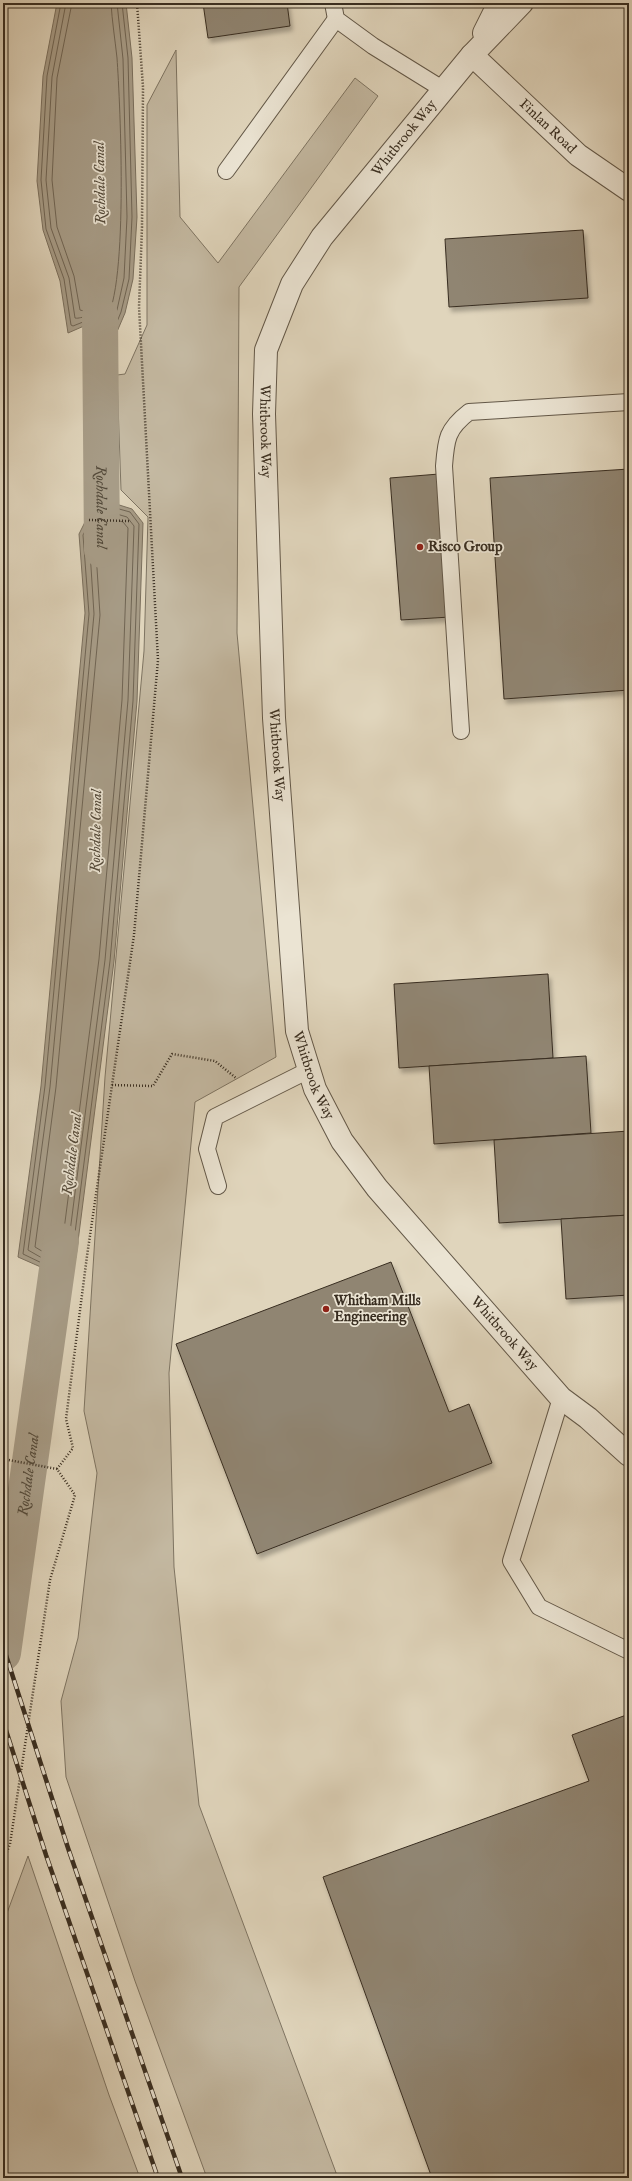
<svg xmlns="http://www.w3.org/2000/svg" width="632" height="2181" viewBox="0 0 632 2181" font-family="'IM FELL English',serif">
	<defs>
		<filter id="shadow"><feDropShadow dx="2.5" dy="4.5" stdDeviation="2" flood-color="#0004"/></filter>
	</defs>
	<rect width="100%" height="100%" fill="#e0d5bc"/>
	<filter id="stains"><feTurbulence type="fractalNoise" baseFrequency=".005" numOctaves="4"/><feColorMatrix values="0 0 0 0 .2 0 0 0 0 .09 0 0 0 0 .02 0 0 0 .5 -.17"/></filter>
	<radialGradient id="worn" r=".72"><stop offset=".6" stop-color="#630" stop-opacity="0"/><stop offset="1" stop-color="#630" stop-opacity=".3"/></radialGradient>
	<g fill="#c4b9a2" stroke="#7e7462">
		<path d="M176,50L180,217L218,263L355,78L378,96L239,287L237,633L276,1057L195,1102L169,1373L174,1567L199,1805L338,2178H207L135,1981L66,1777L61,1701L78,1638L97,1473L84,1411L105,1077L144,651L148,517L121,490L117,375L125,374L147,325V105Z"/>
		<path d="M28,1856L109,2095L140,2178H3V1924Z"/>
	</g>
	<g fill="#a79c87" stroke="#7b705e">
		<path d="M57,3H126L132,58L137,217L133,279L125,313L116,334L114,363L89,364V334L84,326L68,333L60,281L43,230L37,181L43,76Z"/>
		<path d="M97,498L132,509L143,523L137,701L114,961L76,1257L62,1291H43V1268L18,1257L41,1086L85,613L79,534Z"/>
	</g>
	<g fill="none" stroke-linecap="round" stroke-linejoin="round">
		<g stroke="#706554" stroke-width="1">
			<path d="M61,3L47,76L41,180L46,229L64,279L71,325L73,326L83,322C97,326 93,347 93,358L95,360L110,358L112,334L121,312L129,279L132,217L128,58L122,3"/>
			<path d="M66,3L52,77L46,180L51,228L69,278L75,318C79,319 82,316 87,318C100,323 98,342 98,353L100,355L106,353L107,332L117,310L124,278L127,217L123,59L117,3"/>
			<path d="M72,3L57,78L52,180L57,227L74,276L80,310L92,313L102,325C130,302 120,100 117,58C115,39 112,21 111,3"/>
			<path d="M101,504L130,512L139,524L133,701L110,961L72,1256L59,1286L49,1287L47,1285L46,1265L23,1254L45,1086L89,614L83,535L99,505Z"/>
			<path d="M103,510L127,517L134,526L128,700L105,960L67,1255L56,1280L54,1282L49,1262L28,1250L50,1087L94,614L89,536Z"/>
			<path d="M106,517L123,522L128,528L122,700L99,959L61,1253L57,1260L35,1247L56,1087L100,615L95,537Z"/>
		</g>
		<g stroke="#a79c87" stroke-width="36">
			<path id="s1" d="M100,315L102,550"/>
			<path id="s2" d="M3,1653L61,1241"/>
		</g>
	</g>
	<g fill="#908572" stroke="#392e21" filter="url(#shadow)">
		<path d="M203,3H287L290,26L208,38Z"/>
		<path d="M583,230L588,298L449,307L445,239Z"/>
		<path d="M629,469V690L504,699L490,478Z"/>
		<path d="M439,474L450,617L401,620L390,478Z"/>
		<path d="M548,974L553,1058L399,1068L394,984Z"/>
		<path d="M586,1056L591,1133L434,1144L429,1066Z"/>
		<path d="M629,1131V1215L499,1223L494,1140Z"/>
		<path d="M629,1215V1295L566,1299L561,1219Z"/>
		<path d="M391,1262L449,1412L469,1404L492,1463L257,1554L176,1344Z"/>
		<path d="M629,1714V2178H432L323,1877L589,1781L572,1735Z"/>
	</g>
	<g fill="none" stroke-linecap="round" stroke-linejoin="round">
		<g stroke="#635848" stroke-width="18">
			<g id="lane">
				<path d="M333,3L336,19L373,46L444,90"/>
				<path d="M226,171L336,19"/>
				<path d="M461,731L444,466C446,439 447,429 469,412L629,402"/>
				<path d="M218,1186L207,1149L215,1117L309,1070"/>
				<path d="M561,1398L511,1561L539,1607L629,1651"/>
			</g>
		</g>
		<g stroke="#635848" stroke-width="24">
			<g id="street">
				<path id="s3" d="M522,3L472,55L322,237L292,284L266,350L264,414L274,718L297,1031L315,1089L342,1141L377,1188L561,1398L588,1418L629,1455"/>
				<path d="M484,33L499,3"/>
				<path id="s4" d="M472,55L578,155L629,190"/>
			</g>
		</g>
		<g stroke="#392e21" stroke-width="2.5" stroke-dasharray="1 2" stroke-linecap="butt">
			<path d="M89,520L129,521"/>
			<path d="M112,1085L153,1086L172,1054L215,1061L236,1078"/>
			<path d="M3,1459L57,1469L75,1495L50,1580L10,1844L3,1862"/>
			<path d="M57,1469L73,1448L66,1419L87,1256L134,935L158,660L139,307L142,227L143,87L137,3"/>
		</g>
		<use href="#lane" stroke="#ebe4d3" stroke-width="16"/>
		<use href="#street" stroke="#ebe4d3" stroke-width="22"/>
		<g stroke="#392e21" stroke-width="4.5">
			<g id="rail">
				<path d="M3,1646L68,1848L182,2178"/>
				<path d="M3,1721L46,1855L158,2178"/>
			</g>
		</g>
		<use href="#rail" stroke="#ebe4d3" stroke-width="3" stroke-dasharray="9" stroke-linecap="butt"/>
	</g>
	<g fill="#8f2418" stroke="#ebe4d3" stroke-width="1.5">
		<circle cx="420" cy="547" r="4"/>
		<circle cx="326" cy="1309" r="4"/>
	</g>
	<g text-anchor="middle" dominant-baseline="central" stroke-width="3.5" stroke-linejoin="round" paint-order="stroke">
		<g font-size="14" fill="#392e21" stroke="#ebe4d3">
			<text stroke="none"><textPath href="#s4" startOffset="104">Finlan Road</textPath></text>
			<text transform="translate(404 138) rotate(-51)">Whitbrook Way</text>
			<text stroke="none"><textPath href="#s3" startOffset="516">Whitbrook Way</textPath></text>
			<text stroke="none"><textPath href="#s3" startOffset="840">Whitbrook Way</textPath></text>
			<text stroke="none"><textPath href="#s3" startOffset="1164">Whitbrook Way</textPath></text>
			<text stroke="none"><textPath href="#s3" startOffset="1488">Whitbrook Way</textPath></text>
		</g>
		<g font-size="14" font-weight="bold" fill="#392e21" stroke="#ebe4d3" text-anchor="start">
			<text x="428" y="547">Risco Group</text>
			<text x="334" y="1301">Whitham Mills<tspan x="334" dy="16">Engineering</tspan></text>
		</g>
		<g font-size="15" font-style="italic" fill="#544a3a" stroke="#ebe4d3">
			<text transform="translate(100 183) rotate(-91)">Rochdale Canal</text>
			<text stroke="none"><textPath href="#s1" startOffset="192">Rochdale Canal</textPath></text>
			<text transform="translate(96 831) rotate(-89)">Rochdale Canal</text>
			<text transform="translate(72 1154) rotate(-83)">Rochdale Canal</text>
			<text stroke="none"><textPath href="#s2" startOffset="180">Rochdale Canal</textPath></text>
		</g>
	</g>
	<rect width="632" height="2181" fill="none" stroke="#e0d5bc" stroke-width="16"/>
	<rect x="4" y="4" width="624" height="2173" fill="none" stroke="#392e21" stroke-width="2"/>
	<rect x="8" y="8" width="616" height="2165" fill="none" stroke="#392e21"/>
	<rect width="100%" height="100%" filter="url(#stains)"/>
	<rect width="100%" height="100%" fill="url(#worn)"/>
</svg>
